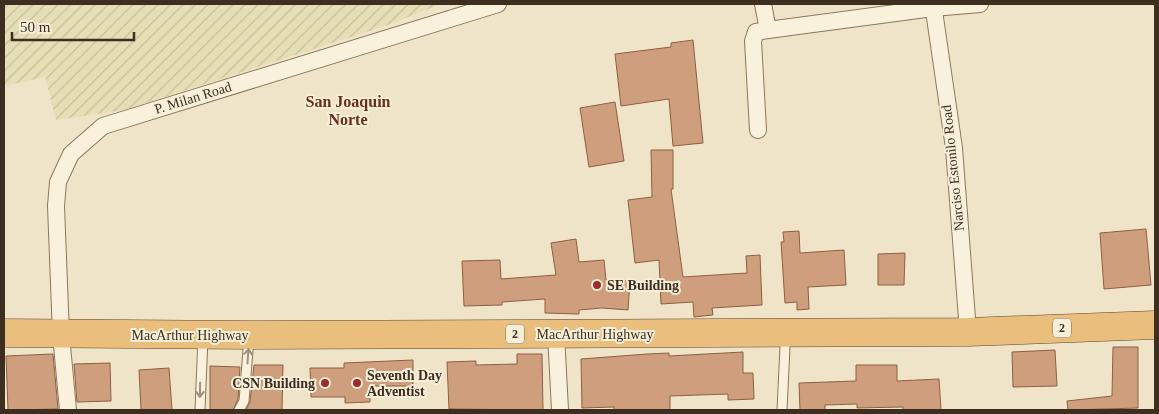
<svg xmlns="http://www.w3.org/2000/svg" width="1159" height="414" viewBox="0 0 1159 414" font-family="Georgia,serif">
	<defs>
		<pattern id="farmland-furrows" width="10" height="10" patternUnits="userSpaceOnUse" patternTransform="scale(1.25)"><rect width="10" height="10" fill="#e6deb5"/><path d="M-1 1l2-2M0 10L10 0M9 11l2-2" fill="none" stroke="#c6bf9b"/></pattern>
	</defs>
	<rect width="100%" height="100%" fill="#f0e4c8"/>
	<path fill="url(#farmland-furrows)" d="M4,4H441L388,25L124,110L56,120L45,77L4,86Z"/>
	<g fill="#cf9f7d" stroke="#8d5f41">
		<path d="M693,40L703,143L673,146L669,99L621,106L615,54L671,47V43Z"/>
		<path d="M615,102L624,161L589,167L580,108Z"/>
		<path d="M651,150H673V189H671L683,277L747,273L746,256L760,255L762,305L712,308L713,315L694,317L693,302L661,304L659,260L635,263L628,200L652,197Z"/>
		<path d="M1146,229L1151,285L1104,289L1100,233Z"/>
		<path d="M799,231L800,253L844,250L846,285L808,287L809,309L797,310V302L785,303L781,242H784L783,232Z"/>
		<path d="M576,239L579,262L604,260L606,280L630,281L628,310L602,308L579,310V314L545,313V299L502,302V305L464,306L462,261L500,260L501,279L556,275L551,243Z"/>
		<path d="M905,253L904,285H878V254Z"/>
		<path d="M1113,347H1138V408L1068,410L1067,401L1112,396Z"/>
		<path d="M1055,350L1057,386L1013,387L1012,352Z"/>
		<path d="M743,352V373H753L754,399L728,400V394L670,396V410H614V407L582,408L581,359L647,354L669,353V356Z"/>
		<path d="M53,354L58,409L8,410L6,356Z"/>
		<path d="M517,354H542L543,410L449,409L447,362L476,361V365L517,364Z"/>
		<path d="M413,360V386H370V402L345,403V397H311L310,368H344V363Z"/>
		<path d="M110,363L111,401L77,402L74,364Z"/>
		<path d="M254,365H283L282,410H246L250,402Z"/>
		<path d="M856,365H897V381L939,379L941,410H903V407L857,408V404L825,405V410H800L799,383L856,381Z"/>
		<path d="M210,366L240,367L238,399L233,410H210Z"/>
		<path d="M169,368L172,410H141L139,370Z"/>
	</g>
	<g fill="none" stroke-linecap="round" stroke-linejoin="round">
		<g stroke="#8d765c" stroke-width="11">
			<g id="service">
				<path d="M200,410L203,337"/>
				<path d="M239,410L244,401L249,337"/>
				<path d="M782,410L785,347L784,336"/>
			</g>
		</g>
		<g stroke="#8d765c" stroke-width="18">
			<g id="minor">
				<path d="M763,4L768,30L933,8L980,4"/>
				<path d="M933,4L954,148L968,332"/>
				<path d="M758,130L753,41L756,32L768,30"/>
				<path d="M556,334L560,410"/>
				<path d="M68,410L61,335L56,206L58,182L71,154L103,126L498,4"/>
			</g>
		</g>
		<g stroke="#5b4430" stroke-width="29">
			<path id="trunk" d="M4,333L250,335L968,332L1155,325"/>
		</g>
		<use href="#service" stroke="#faf1dc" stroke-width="9"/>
		<use href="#minor" stroke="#faf1dc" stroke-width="16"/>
		<use href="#trunk" stroke="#eabe7c" stroke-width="28"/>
	</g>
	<defs><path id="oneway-shaft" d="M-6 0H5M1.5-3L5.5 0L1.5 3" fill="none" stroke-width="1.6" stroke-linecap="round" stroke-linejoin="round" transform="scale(1.25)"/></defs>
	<g stroke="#9c907e">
		<use href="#oneway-shaft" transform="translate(248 356) rotate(-86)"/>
		<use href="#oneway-shaft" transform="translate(200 390) rotate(91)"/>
	</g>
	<g fill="#9e2a2b" stroke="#f7eed8" stroke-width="2">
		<circle cx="597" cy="285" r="5"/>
		<circle cx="325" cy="383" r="5"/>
		<circle cx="357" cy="383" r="5"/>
	</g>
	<g text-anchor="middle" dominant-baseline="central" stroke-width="4" stroke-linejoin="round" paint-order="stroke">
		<g fill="#f7eed8" stroke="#756857" stroke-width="1">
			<rect x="1053" y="318.5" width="18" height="19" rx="4"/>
			<rect x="506" y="324.5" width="18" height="19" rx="4"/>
		</g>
		<g font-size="12" font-weight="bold" fill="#3d2e20">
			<text x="1062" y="328">2</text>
			<text x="515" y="334">2</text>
		</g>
		<g font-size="14" fill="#3d2e20" stroke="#f7eed8">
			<text transform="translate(193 98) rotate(-17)">P. Milan Road</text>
			<text transform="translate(953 168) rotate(-96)">Narciso Estonilo Road</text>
			<text x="595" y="334">MacArthur Highway</text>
			<text x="190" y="335">MacArthur Highway</text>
		</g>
		<g font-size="14" font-weight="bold" fill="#3d2e20" stroke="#f7eed8" text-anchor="start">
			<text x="607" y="285">SE Building</text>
			<text x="367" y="375">Seventh Day<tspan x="367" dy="16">Adventist</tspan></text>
			<text x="315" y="383" text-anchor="end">CSN Building</text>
		</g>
		<g font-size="16" font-weight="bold" fill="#6b2e1e" stroke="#f7eed8">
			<text x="348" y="101">San Joaquin<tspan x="348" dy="18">Norte</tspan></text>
		</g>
	</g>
	<rect width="1159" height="414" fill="none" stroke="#3d2e20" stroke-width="10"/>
	<path d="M12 32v8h122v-8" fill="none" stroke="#3d2e20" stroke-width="2.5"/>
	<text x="20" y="32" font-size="15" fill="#3d2e20" stroke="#f7eed8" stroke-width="4" paint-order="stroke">50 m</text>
</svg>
